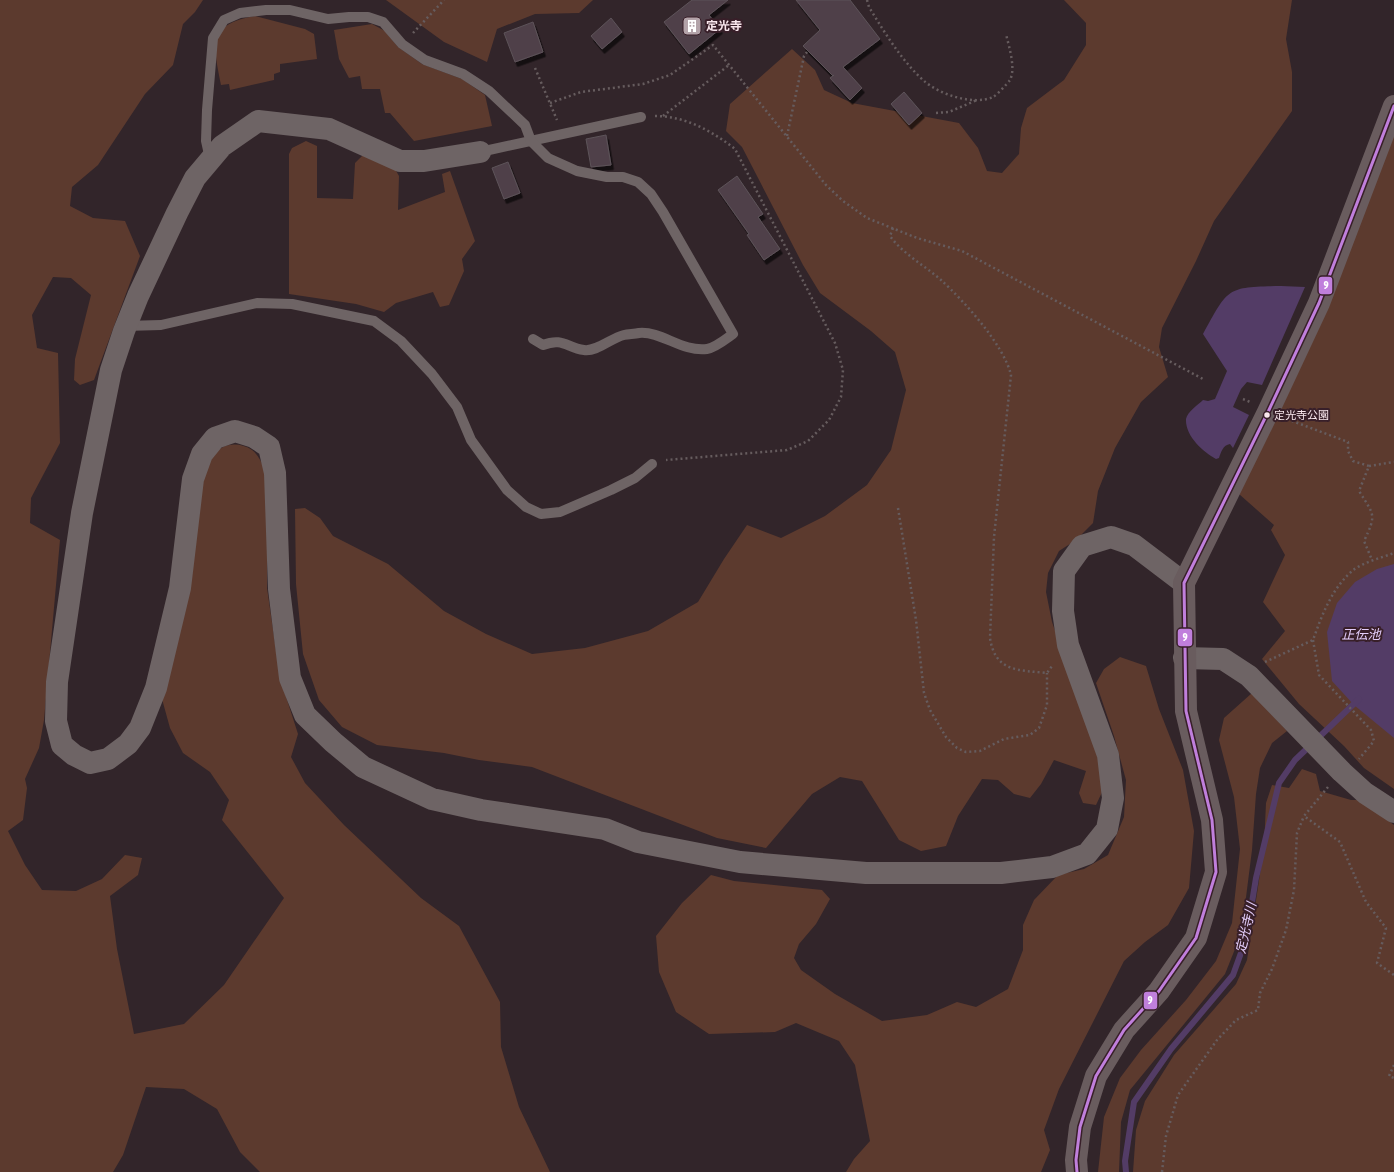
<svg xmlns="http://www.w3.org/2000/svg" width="1394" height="1172" viewBox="0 0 1394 1172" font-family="'Asap Condensed','Noto Sans JP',sans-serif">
	<defs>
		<filter id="shadow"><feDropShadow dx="2.5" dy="4.5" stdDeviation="0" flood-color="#0009"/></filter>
	</defs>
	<rect width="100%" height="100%" fill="#32252a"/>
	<g fill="#5c3a2e">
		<path d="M0,0H203L195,12L183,24L173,65L145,94L98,165L72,187L70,206L93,218L125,221L140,256L94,380L80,385L74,380L75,359L91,295L71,278L53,277L32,315L37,348L58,353L60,443L31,498L30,523L60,540L44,720L39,748L25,779L27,788L23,820L8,831L25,865L42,890L76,891L102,879L125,855L142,858L138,875L110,896L117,949L134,1034L184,1024L224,985L284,898L222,820L229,800L210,772L183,753L170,728L162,699L201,482C205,473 208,463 213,456C221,443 239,441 252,450C259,455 263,466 267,473V588L280,678L298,734L291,757L305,783L344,825L421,898L459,926L500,1002L501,1047L519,1107L550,1172H260L240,1152L217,1109L184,1089L146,1087L123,1155L113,1172H0Z"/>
		<path d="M386,0H593L579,13L535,14L497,29L487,62L444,42Z"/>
		<path d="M1064,0H1292L1286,39L1292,72V111L1214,221L1196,261L1162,328L1159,347L1168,377L1141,402L1115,448L1098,491L1093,523L1076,540L1059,551L1048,573L1046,592L1052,622L1097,752L1104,788L1096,805L1083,803L1079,793L1086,771L1054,760L1041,784L1030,798L1014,794L998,780L982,779L958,816L946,846L921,851L899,840L862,781L840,777L812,794L766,848L717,838L532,767L479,760L444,753L377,745L342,727L319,700L303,654L296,584L295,509L305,508L320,518L333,536L388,564L444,611L486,634L532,654L585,648L648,631L698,602L724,559L747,525L781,538L825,516L867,485L891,450L906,390L895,352L871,331L820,293L803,265L742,147L726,131L730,104L792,49L815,70L824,90L852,103L959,123L978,148L987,171L1002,173L1019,154L1021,128L1027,108L1064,80L1086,45V23Z"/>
		<path d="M255,16L305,29L314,34L317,59L280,64V72L274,74V80L230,90L229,84L221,85C213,45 207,24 255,16Z"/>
		<path d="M372,24L385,31L398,47L422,64L462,79L485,95L492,126L414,141L390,113H385L380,89H362L360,76L349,78L339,59L334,30Z"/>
		<path d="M1394,135V789L1364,768L1344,746L1299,704L1262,659L1285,631L1263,602L1285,555L1271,530L1274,525L1239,494Z"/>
		<path d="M306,141L317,146V198L353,199L355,163L364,154L395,169L399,176L398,210L445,192L442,174L450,171L475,241L462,259L464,271L449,305L440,307L433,292L396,303L384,312L356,304L289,294V154L292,148Z"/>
		<path d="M1120,657L1146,666L1159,709L1183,770L1194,831L1189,888L1168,925L1145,942L1124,961L1059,1089L1044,1130L1050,1150L1041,1172H846L854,1159L870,1141L855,1065L839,1041L796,1023L775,1032L709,1034L676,1012L659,972L656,936L682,903L711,875L734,881L822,890L830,899L816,924L799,944L794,958L801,970L835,994L882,1021L927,1015L957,1002L976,1007L1008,989L1023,950V925L1034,900L1058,875L1084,869L1108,855L1124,817L1126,780L1114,736L1096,683L1104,669Z"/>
		<path d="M1252,693L1287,731L1272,743L1260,768L1256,794L1252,850L1243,921L1235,949L1225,974L1130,1090L1121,1122L1119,1172H1098L1104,1117L1120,1078L1141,1050L1186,1000L1216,961L1232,923L1240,849L1234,797L1219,740L1224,718Z"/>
		<path d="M1302,769L1316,774L1320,791L1351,800H1361L1394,825V1172H1133L1136,1130L1145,1101L1174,1055L1236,984L1247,960L1264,847L1266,803L1272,785L1289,788Z"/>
	</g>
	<g fill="#533c66">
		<path d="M1281,286L1305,287L1262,385L1247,382L1241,389L1233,407L1249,415L1233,448L1230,444C1223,445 1221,452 1219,458L1216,459C1203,452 1185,436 1186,419C1187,412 1198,405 1203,400L1208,401L1215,399L1227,371L1203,334C1229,287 1226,287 1281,286Z"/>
		<path d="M1394,564V738L1354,705L1332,681L1327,632L1337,603L1355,582L1377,569Z"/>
	</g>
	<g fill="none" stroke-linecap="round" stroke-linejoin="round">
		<path stroke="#533c66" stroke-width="6" d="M1126,1172L1125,1161L1134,1102L1171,1049L1233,975L1246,939L1256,878L1279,783L1295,760L1359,699"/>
	</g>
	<g fill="#4f414a" stroke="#5d5359" filter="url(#shadow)">
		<path d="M692,0H728L709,15L720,29L689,54L664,22Z"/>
		<path d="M796,0H850L880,39L843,67L862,88L850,100L830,78L834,75L833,76L803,46L820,30Z"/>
		<path d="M611,18L622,32L602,49L591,36Z"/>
		<path d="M533,22L543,52L515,62L504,33Z"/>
		<path d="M904,92L922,113L909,125L891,104Z"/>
		<path d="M606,135L611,165L591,167L586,139Z"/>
		<path d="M508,162L520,193L504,199L492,168Z"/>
		<path d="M737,176L763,214L758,217L780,249L764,260L747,235L749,234L718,190Z"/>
	</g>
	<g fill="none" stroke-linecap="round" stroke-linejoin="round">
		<g stroke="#665c5e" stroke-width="2.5" stroke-dasharray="2 3" stroke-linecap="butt">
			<path d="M867,0L869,7C885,33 901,60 924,81C939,94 973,106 993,97C997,95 1007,84 1010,80C1016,68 1009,47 1006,34"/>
			<path d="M413,33L444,0"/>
			<path d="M535,68L557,120"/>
			<path d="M550,103L581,92L643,84L670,75L713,45L826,185L843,201L867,218L917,238L962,251L1203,379"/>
			<path d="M936,113L949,112L977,100"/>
			<path d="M655,116C685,116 712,131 735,149L835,343L843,370L841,397L829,420L808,441L787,450L666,460"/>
			<path d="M663,116L729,65"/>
			<path d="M787,136L804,56L807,52"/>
			<path d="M893,228L890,236C903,254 924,265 941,280C964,301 1004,345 1011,375L994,537L990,638C995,672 1018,670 1047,673L1052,666"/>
			<path d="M1243,399L1250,402"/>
			<path d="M1287,419L1348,442V451L1353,461L1369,466L1359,491C1374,515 1377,514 1364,541L1372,560"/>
			<path d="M1369,466L1394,462"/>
			<path d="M898,508L916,620L924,693L930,710L946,737L957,748L966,752L980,751L1004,739L1030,735L1039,728L1047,705V673"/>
			<path d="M1313,640L1319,675L1371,730L1374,741L1359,759"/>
			<path d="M1265,662L1313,640C1322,615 1331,590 1352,571C1363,562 1381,558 1394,553"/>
			<path d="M1328,787L1304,816L1340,842L1366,902L1386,928L1377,963L1394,975"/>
			<path d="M1394,1065L1389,1076L1394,1078"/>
			<path d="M1162,1172L1166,1136L1178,1095L1217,1040L1236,1020L1258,1010L1260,993L1272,969L1286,930L1294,890L1297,833L1304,816"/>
		</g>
		<g stroke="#6e6465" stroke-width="10">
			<path d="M480,152L641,117"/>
			<path d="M210,159L206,141L207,110L213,38L224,20L240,13L266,10H290L328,19L349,17H368L383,22L402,44L425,60L463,74L489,91L525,125L531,141L548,158L577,171L607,177H623L638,182L651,194L663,212L733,334C726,339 715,348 707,349C681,352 662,331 639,333C634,334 628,334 624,335C611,338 597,352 584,350C567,348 563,337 543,345L533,339"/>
			<path d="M125,326L161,325L257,303L292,304L374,321L401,341L432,374L457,407L471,440L507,490L526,507L541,514L560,512L611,490L635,478L652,464"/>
		</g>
		<g stroke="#6e6465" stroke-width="22">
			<path d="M480,152L424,161H400L329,129L258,121L222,146L195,178L177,213L138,296L124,331L111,370L82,513L57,682L56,721L62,745L74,755L90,763L108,759L128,744L140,728L156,688L180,588L193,479L202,454L215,438L235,431L254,437L269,447L275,473L279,589L290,678L305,715L333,742L363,767L432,799L481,810L605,829L638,842L740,862L866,873H1001L1052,867L1087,854L1107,829L1113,798L1108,755L1068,645L1063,611L1064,571L1082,546L1111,537L1134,545L1184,583"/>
			<path d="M1184,658L1223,659L1249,676L1342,772L1365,793L1394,812"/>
		</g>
		<path stroke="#695c5e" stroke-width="22" d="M1077,1172L1076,1160L1080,1127L1096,1076L1124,1030L1159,991L1196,938L1216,872L1212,820L1186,711L1184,583L1268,412L1319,303L1394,106"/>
		<g stroke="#381f29" stroke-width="6">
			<path id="bus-1" d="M1077,1172L1076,1160L1080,1127L1096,1076L1124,1030L1159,991L1196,938L1216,872L1212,820L1186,711L1184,583L1268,412L1319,303L1394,106"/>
		</g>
		<use href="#bus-1" stroke="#c07fdc" stroke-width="3"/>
	</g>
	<defs>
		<g id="building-square" transform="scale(1)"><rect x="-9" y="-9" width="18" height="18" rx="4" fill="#b3a3a9" stroke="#381f29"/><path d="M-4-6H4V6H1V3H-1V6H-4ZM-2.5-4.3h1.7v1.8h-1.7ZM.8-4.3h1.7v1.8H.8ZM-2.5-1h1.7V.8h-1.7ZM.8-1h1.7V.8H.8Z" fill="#fff"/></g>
	</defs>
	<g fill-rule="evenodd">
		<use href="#building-square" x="692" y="26"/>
	</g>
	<circle fill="#f9e7ed" stroke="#381f29" stroke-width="1.5" cx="1267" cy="415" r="3.5"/>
	<g text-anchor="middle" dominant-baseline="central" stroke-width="4" stroke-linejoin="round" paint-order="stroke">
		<g font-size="11" fill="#f9e7ed" stroke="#381f29" text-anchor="start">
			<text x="1274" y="415">定光寺公園</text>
		</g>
		<g font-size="12" font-weight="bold" fill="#f9e7ed" stroke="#381f29" text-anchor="start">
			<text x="706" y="26">定光寺</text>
		</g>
		<g font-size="13" font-style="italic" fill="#e4cefc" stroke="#381f29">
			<text x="1361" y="634">正伝池</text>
			<text transform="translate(1246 928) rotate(-77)">定光寺川</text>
		</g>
	</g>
	<g stroke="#381f29" stroke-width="1.5">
		<rect x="1318" y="276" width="15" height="19" rx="4" fill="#c07fdc"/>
		<rect x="1177" y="628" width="16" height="19" rx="4" fill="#c07fdc"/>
		<rect x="1143" y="991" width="15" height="19" rx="4" fill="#c07fdc"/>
	</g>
	<g font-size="11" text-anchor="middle" font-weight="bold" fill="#fff">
		<text x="1326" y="289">9</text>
		<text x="1185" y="641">9</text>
		<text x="1150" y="1004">9</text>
	</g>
</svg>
